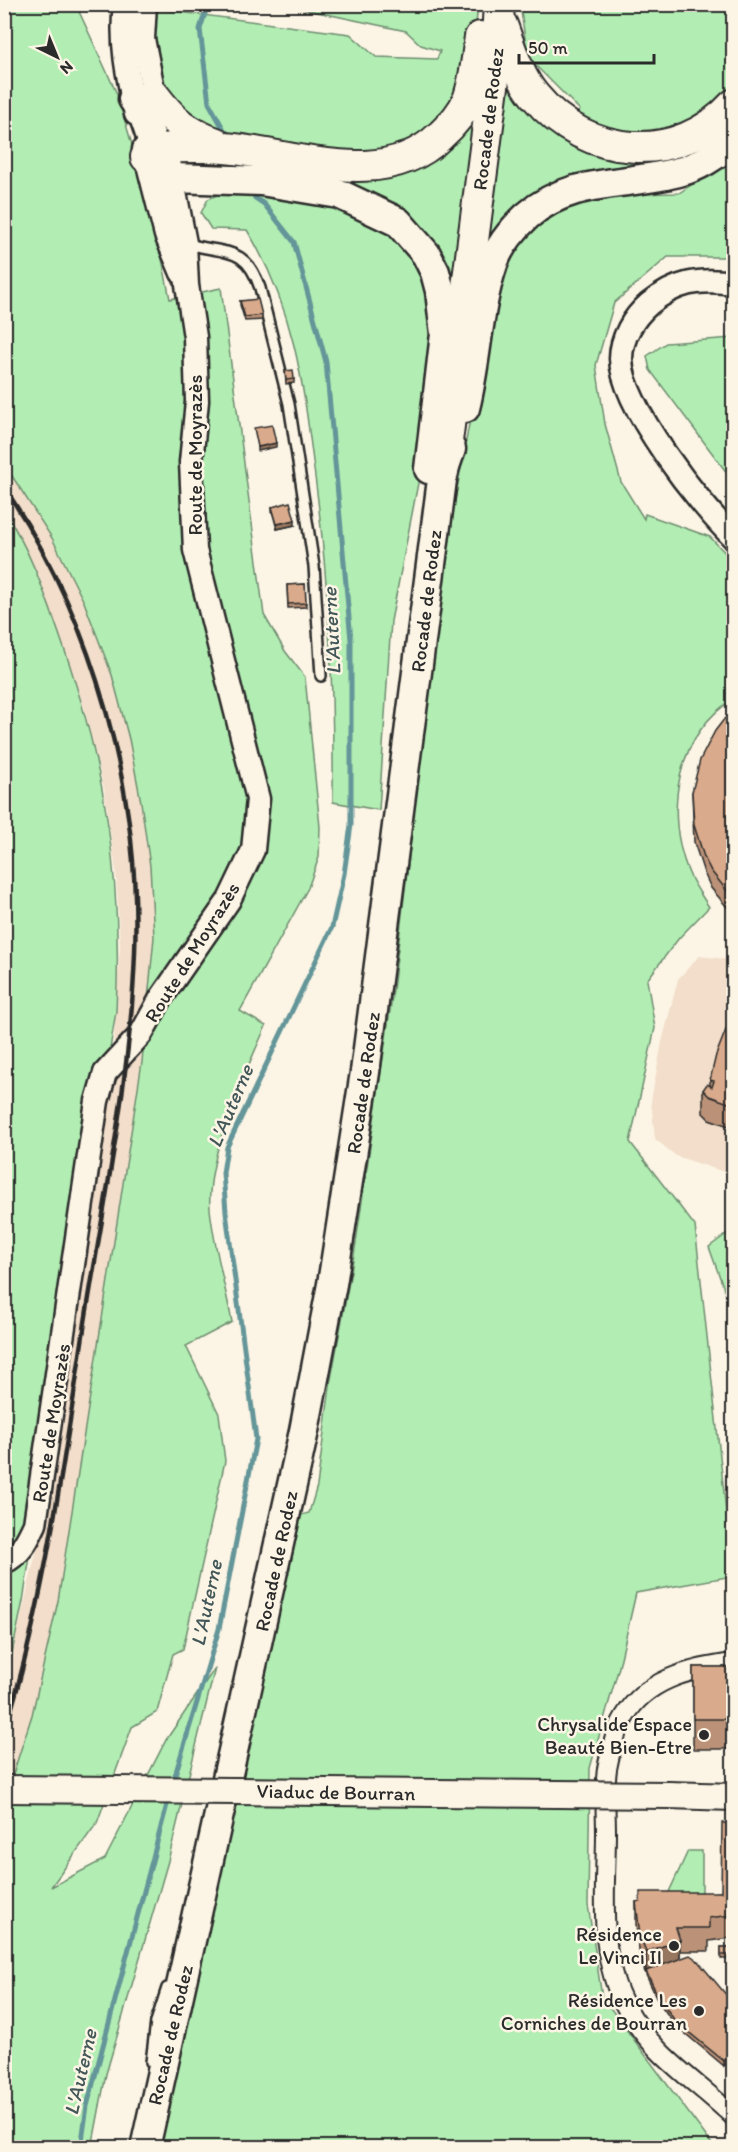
<svg xmlns="http://www.w3.org/2000/svg" width="738" height="2152" viewBox="0 0 738 2152" font-family="Itim,sans-serif">
	<rect width="100%" height="100%" fill="#fcf5e5"/>
	<filter id="ink" filterUnits="userSpaceOnUse"><feTurbulence type="fractalNoise" baseFrequency=".0167" numOctaves="2"/><feDisplacementMap in="SourceGraphic" scale="12" xChannelSelector="R" yChannelSelector="G"/><feConvolveMatrix kernelMatrix="1 2 1 2 8 2 1 2 1" color-interpolation-filters="sRGB"/></filter>
	<g filter="url(#ink)">
		<g fill="#f2deca">
			<path d="M5,465L52,538L84,602L112,675L129,739L141,802L150,866L154,937L142,1062L58,1601L32,1715L5,1802V1686L42,1527L111,1084L120,945L116,871L104,788L84,707L40,579L5,512Z"/>
			<path d="M699,956L733,960V1175L676,1156L655,1139L651,1101L662,1042L678,979Z"/>
		</g>
		<g fill="#b2eeb3" stroke="#6e8c6f" stroke-width="1.5">
			<path d="M4,5H76L117,94L154,219L170,299L221,288L264,615L285,651L305,677L320,827L319,857L308,888L240,1011L266,1026C244,1075 206,1156 210,1209C214,1247 225,1285 232,1322L186,1346L219,1414L225,1461L183,1649L173,1654L157,1712L132,1727L97,1823L51,1887L105,1859L166,1740L215,1668L168,1861L106,2074L92,2148L5,2147L4,1802L32,1715L58,1601L142,1062L154,937L150,866L141,802L129,739L112,675L84,602L52,538L5,465Z"/>
			<path d="M284,5H478L476,24L459,97L406,149L367,154L213,133L182,123C159,76 152,62 156,9L350,34L376,57L437,59L440,51L421,45L406,31Z"/>
			<path d="M520,5H733V86L725,98L690,127L630,136L572,119L580,110L528,58Z"/>
			<path d="M508,67L587,144L733,117V133L712,151L596,176L482,261Z"/>
			<path d="M475,109L454,293L422,236L225,168L178,160L179,151L366,176Z"/>
			<path d="M733,157V257H668L614,303L596,365L605,424L621,482L644,519L645,514L710,537L733,561V699C676,736 664,811 688,871C693,884 702,896 709,907L679,938L647,980L655,1028L630,1142L695,1226L733,1576L636,1593L619,1667L590,1768L588,1905L602,1997L714,2147L159,2148L301,1515L309,1513L317,1486L331,1379L355,1249L393,990L445,554L470,419L507,262L533,226L554,213L578,204L627,194L679,193Z"/>
			<path d="M226,191L332,206L374,222L404,244L418,261L435,325L421,468L391,621L379,810L333,802C334,690 329,580 314,469C303,382 294,307 247,230L211,229L201,213L208,199Z"/>
			<path d="M733,338H734L733,481L650,370L647,356L666,343Z"/>
			<path d="M5,512C28,547 43,588 57,628C104,757 123,874 116,1011L23,1601L5,1686Z"/>
			<path d="M729,1232L734,1234L733,1314L709,1247Z"/>
			<path d="M688,1851H702V1895L668,1894Z"/>
		</g>
		<g fill="none" stroke-linecap="round" stroke-linejoin="round">
			<g stroke="#649599" stroke-width="5">
				<path d="M208,4L200,29L209,103L228,137"/>
				<path d="M173,1782L219,1629L256,1439L226,1212L223,1173L227,1147L332,927L344,874L351,825V640L326,362L294,242L264,204L255,198"/>
				<path d="M81,2148L87,2106L169,1797"/>
			</g>
			<g stroke="#2b2b2b" stroke-width="14">
				<g id="service">
					<path d="M185,243C222,255 245,243 260,288L289,404L314,566L321,676"/>
					<path d="M151,2062L156,2022L167,1988"/>
				</g>
			</g>
			<g stroke="#2b2b2b" stroke-width="22">
				<path id="minor" d="M734,1663C696,1668 652,1677 629,1710C616,1728 611,1748 607,1769C604,1790 606,1813 606,1833C606,1889 597,1956 626,2007C655,2058 693,2078 734,2117"/>
			</g>
			<g stroke="#2b2b2b" stroke-width="27">
				<g id="tertiary">
					<path d="M125,4C120,43 128,77 136,114"/>
					<path d="M145,4L143,39L157,109"/>
					<path d="M144,149L166,235L182,273"/>
					<path d="M734,283C699,278 676,282 649,304C633,318 621,338 621,359C622,406 700,505 734,538"/>
					<path d="M4,1562C21,1555 28,1539 35,1524L97,1101L105,1073L141,1034L161,998L229,900L253,850L258,799L195,550L191,462L197,401L195,337L187,285L185,243L169,162"/>
				</g>
			</g>
			<g stroke="#2b2b2b" stroke-width="30">
				<path id="secondary" d="M668,1795L734,1797"/>
			</g>
			<g stroke="#2b2b2b" stroke-width="33">
				<g id="primary">
					<path d="M133,99L143,114L162,169L174,178L261,181L339,194L398,222L426,254L435,272L440,291L445,334L429,469"/>
					<path d="M465,408C477,361 477,311 493,264C499,246 513,229 527,216C572,176 628,187 682,171C701,166 718,153 734,142"/>
					<path d="M145,2148L304,1431L332,1284L365,1072L443,472L451,449"/>
				</g>
			</g>
			<g stroke="#2b2b2b" stroke-width="34">
				<g id="trunk">
					<path d="M502,25C511,49 518,76 535,96C587,159 678,166 734,104"/>
					<path d="M153,94C173,120 185,132 216,143"/>
					<path d="M146,157C167,145 179,147 203,147C278,146 378,197 440,136C451,126 462,114 468,100C475,81 477,57 480,37"/>
					<path d="M443,472L495,71L499,4"/>
				</g>
			</g>
			<use href="#service" stroke="#fcf5e5" stroke-width="9"/>
			<use href="#minor" stroke="#fcf5e5" stroke-width="18"/>
			<use href="#tertiary" stroke="#fcf5e5" stroke-width="22"/>
			<use href="#secondary" stroke="#fcf5e5" stroke-width="26"/>
			<use href="#primary" stroke="#fcf5e5" stroke-width="28"/>
			<use href="#trunk" stroke="#fcf5e5" stroke-width="30"/>
			<path stroke="#2b2b2b" stroke-width="4.5" d="M4,487C94,621 141,790 135,952C131,1074 105,1196 86,1316C64,1457 46,1598 4,1734"/>
			<g stroke="#2b2b2b" stroke-width="30" stroke-linecap="butt">
				<path id="secondary-bridge" d="M4,1789L668,1795"/>
			</g>
			<use href="#secondary-bridge" stroke="#fcf5e5" stroke-width="26"/>
		</g>
		<g fill="#bb9278" stroke="#2b2b2b" stroke-width="1.5">
			<path d="M240,301L262,315V320L245,321L240,305Z"/>
			<path d="M285,371L294,379V383L286,384Z"/>
			<path d="M272,507L295,525L277,529L272,511Z"/>
			<path d="M305,584L306,607L288,608L287,585Z"/>
			<path d="M734,712L732,913L711,888L704,873L694,842L692,792Z"/>
			<path d="M734,1027V1128L709,1119L703,1113V1090L710,1085V1080Z"/>
			<rect x="693" y="1667" width="41" height="82"/>
			<path d="M734,1823V1941H731V1938L709,1941V1951H680V1958L734,2004V2056L724,2066L675,2025L658,2001L646,1975L640,1958L636,1925V1902L721,1892Z"/>
			<rect x="721" y="1947" width="13" height="12"/>
		</g>
		<g fill="#987761" stroke="#2b2b2b" stroke-width="1.5">
			<path d="M276,443V447L258,451V447Z"/>
			<path d="M295,520V525L277,529V524Z"/>
			<path d="M734,895V912L732,913V897Z"/>
			<path d="M680,1940V1963L646,1971V1952Z"/>
			<path d="M734,2052V2056L724,2066V2061Z"/>
		</g>
		<g fill="#d9aa8b" stroke="#2b2b2b" stroke-width="1.5">
			<path d="M258,299L262,315L245,317L240,301Z"/>
			<path d="M293,370L294,379L286,380L285,371Z"/>
			<path d="M272,425L276,443L258,447L254,428Z"/>
			<path d="M290,502L295,520L277,524L272,507Z"/>
			<path d="M305,584L306,603L288,604L287,585Z"/>
			<path d="M734,712V895L732,897L711,871L704,857L694,825L692,792L700,760L715,731L725,718Z"/>
			<path d="M728,1025L734,1027V1105L709,1096L703,1090L707,1084L712,1087L714,1081L710,1080L716,1055Z"/>
			<rect x="693" y="1667" width="41" height="52"/>
			<path d="M722,1823H734V1918H731V1915L709,1918V1928H676L680,1940L646,1952L640,1935L636,1902L640,1901V1892H721Z"/>
			<rect x="721" y="1947" width="13" height="8"/>
			<path d="M690,1955L697,1960L734,2004V2052L724,2061L675,2021L658,1996L646,1971Z"/>
		</g>
	</g>
	<g fill="#2b2b2b" stroke="#fcf5e5" stroke-width="2">
		<circle cx="704" cy="1735" r="6"/>
		<circle cx="674" cy="1946" r="6"/>
		<circle cx="699" cy="2011" r="6"/>
	</g>
	<g text-anchor="middle" dominant-baseline="central" stroke-width="5" stroke-linejoin="round" paint-order="stroke">
		<g font-size="20" fill="#2b2b2b" stroke="#fcf5e5">
			<text transform="translate(488 119) rotate(-83)">Rocade de Rodez</text>
			<text transform="translate(195 455) rotate(-90)">Route de Moyrazès</text>
			<text transform="translate(426 601) rotate(-83)">Rocade de Rodez</text>
			<text transform="translate(192 952) rotate(-58)">Route de Moyrazès</text>
			<text transform="translate(363 1083) rotate(-82)">Rocade de Rodez</text>
			<text transform="translate(51 1423) rotate(-81)">Route de Moyrazès</text>
			<text transform="translate(276 1561) rotate(-78)">Rocade de Rodez</text>
			<text transform="translate(336 1792) rotate(1)">Viaduc de Bourran</text>
			<text transform="translate(170 2035) rotate(-77)">Rocade de Rodez</text>
		</g>
		<g font-size="20" fill="#2b2b2b" stroke="#fcf5e5" text-anchor="end">
			<text x="692" y="1724">Chrysalide Espace<tspan x="692" dy="23">Beauté Bien-Etre</tspan></text>
			<text x="662" y="1934">Résidence<tspan x="662" dy="23">Le Vinci II</tspan></text>
			<text x="687" y="2000">Résidence Les<tspan x="687" dy="23">Corniches de Bourran</tspan></text>
		</g>
		<g font-size="21" font-style="italic" fill="#435759" stroke="#fcf5e5">
			<text transform="translate(331 631) rotate(-93)">L'Auterne</text>
			<text transform="translate(230 1106) rotate(-67)">L'Auterne</text>
			<text transform="translate(206 1603) rotate(-78)">L'Auterne</text>
			<text transform="translate(80 2072) rotate(-77)">L'Auterne</text>
		</g>
	</g>
	<rect width="738" height="2152" fill="none" stroke="#fcf5e5" stroke-width="24"/>
	<rect x="12" y="12" width="714" height="2128" fill="none" stroke="#2b2b2b" stroke-width="2" filter="url(#ink)"/>
	<g transform="translate(57 57) rotate(137)" stroke="#fcf5e5" stroke-width="4.5" paint-order="stroke">
	<path d="M0-4.5L10 22L0 15L-10 22Z" fill="#2b2b2b"/>
	<text y="-9" font-size="16" font-weight="bold" text-anchor="middle" fill="#2b2b2b">N</text>
	</g>
	<path d="M519 54v9h135v-9" fill="none" stroke="#2b2b2b" stroke-width="3"/>
	<text x="528" y="54" font-size="18" fill="#2b2b2b" stroke="#fcf5e5" stroke-width="4.5" paint-order="stroke">50 m</text>
</svg>
